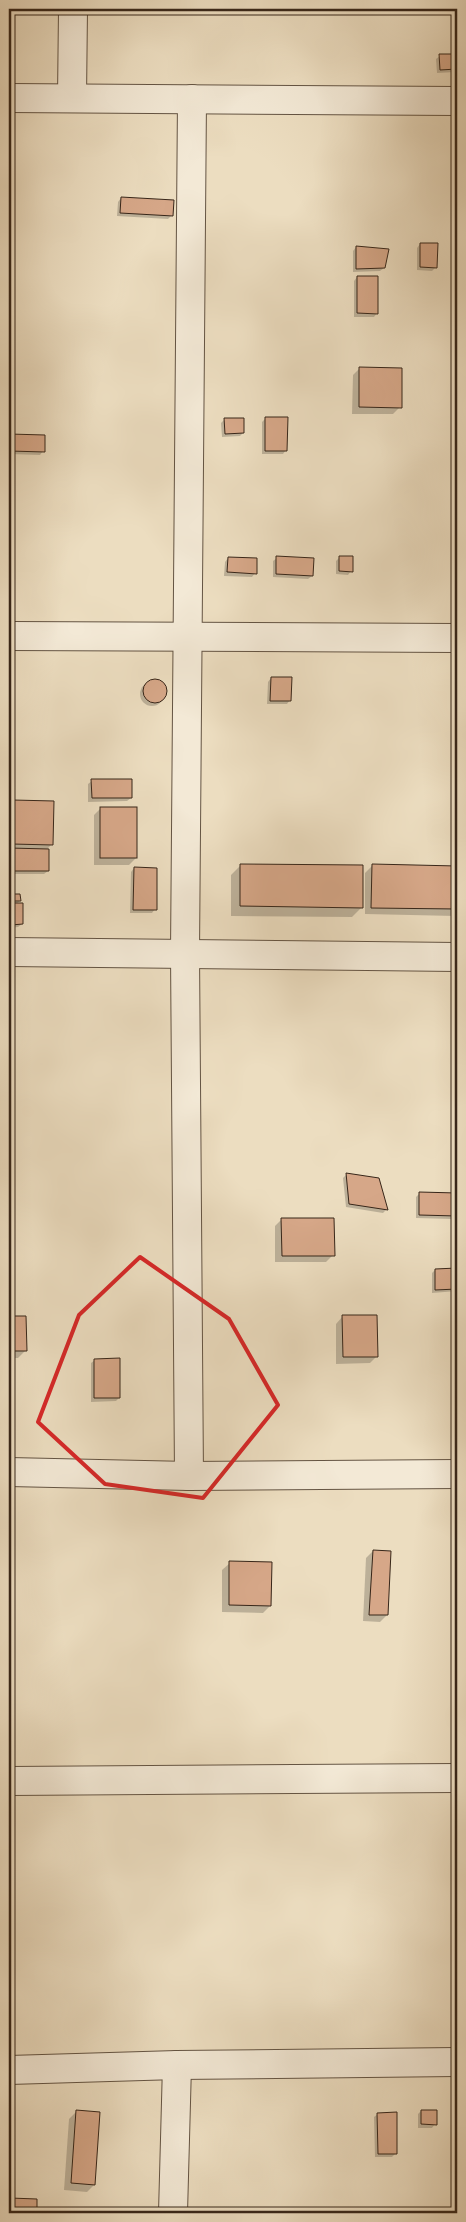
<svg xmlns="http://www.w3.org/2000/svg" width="466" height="2222" viewBox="0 0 466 2222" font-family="'IM FELL French Canon',serif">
	<rect width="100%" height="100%" fill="#ecddc0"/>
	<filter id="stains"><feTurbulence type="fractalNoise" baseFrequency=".004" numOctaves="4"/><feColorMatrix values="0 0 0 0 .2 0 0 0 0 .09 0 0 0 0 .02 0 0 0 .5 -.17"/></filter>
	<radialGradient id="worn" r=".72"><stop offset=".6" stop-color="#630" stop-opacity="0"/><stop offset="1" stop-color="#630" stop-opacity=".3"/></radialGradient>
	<g fill="#0003">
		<path d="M457,55V70L455,72L437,73L436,59L440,56Z"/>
		<path d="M121,198L172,215L168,219L117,216L118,202Z"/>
		<path d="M420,244L436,267L432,271L417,270V248Z"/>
		<path d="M356,247L384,268L380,271L353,272V251Z"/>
		<path d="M357,277L377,313L374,317H354V281Z"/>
		<path d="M360,368L400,407L393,414H352L353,375Z"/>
		<path d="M266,418L286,450L283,454H262V422Z"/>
		<path d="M224,420L243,433L240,436L222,437L221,423Z"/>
		<path d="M9,435L44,436L43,451L40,455L9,454Z"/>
		<path d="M340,557L351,571L348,575L336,574V561Z"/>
		<path d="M228,558L255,573L252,577L224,576L225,562Z"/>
		<path d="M277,558L312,576L308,579L273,577V561Z"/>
		<path d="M271,678L290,700L287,704H267L268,682Z"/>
		<circle cx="152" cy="694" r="12"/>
		<path d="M92,781L131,798L127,801L88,802V784Z"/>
		<path d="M14,802L52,844L48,848V871L44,874H9V807Z"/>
		<path d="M101,808L136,858L129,865H94V815Z"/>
		<path d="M241,865L362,907L352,917L231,916V875Z"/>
		<path d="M372,866L457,867V914L455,916L365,914V873Z"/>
		<path d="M134,868L155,909L152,913H130L131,872Z"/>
		<path d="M11,896L20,901L16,904L22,924L18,927L9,928L11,904H9V898Z"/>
		<path d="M347,1174L378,1179L386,1210L383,1213L346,1207L343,1178Z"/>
		<path d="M420,1193L456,1215L452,1219L416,1218V1197Z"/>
		<path d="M282,1219L333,1255L326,1262H275V1226Z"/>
		<path d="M457,1269V1291L432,1293V1273L435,1270Z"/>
		<path d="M343,1316L377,1356L370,1363L336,1364V1324Z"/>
		<path d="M9,1317H25V1351L18,1358H9Z"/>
		<path d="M95,1360L119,1398L116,1401L91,1402V1363Z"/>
		<path d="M373,1551L387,1615L380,1622L363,1621L366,1558Z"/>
		<path d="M230,1563L270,1606L263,1613L222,1612V1570Z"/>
		<path d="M77,2111L94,2185L87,2192L64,2190L69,2119Z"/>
		<path d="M421,2111L435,2124L432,2128H418V2114Z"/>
		<path d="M378,2114L396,2153L392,2157H375L374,2117Z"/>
		<path d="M11,2199L36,2200L35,2213H9Z"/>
	</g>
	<g fill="#d6a788" stroke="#372619">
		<path d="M439,54H457V69L440,70Z"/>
		<path d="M121,197L174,200L173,216L120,213Z"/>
		<path d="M420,243H438L437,268L420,267Z"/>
		<path d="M356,246L389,249L385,268L356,269Z"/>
		<path d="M357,276H378V314L357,313Z"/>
		<path d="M359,367L402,368V408L359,407Z"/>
		<path d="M265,417H288L287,451H265Z"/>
		<path d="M224,418H244V433L225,434Z"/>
		<path d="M9,434L45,435V452L9,451Z"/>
		<path d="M276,556L314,558L313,576L276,574Z"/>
		<path d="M339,556H353V572L339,571Z"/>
		<path d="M228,557L257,558V574L227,572Z"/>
		<path d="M271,677H292L291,701H270Z"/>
		<circle cx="155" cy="691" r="12"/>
		<path d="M91,779H132V798H92Z"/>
		<path d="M13,800L54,801L53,845L12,844Z"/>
		<rect x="100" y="807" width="37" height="51"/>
		<path d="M9,848L49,849V871H9Z"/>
		<path d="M240,864L363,865V908L240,906Z"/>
		<path d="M372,864L457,866V909L371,908Z"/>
		<path d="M134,867L157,868V910H133Z"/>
		<path d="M11,894H20L21,901H11Z"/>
		<path d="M10,903H23V924L11,925Z"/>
		<path d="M346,1173L379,1178L388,1210L349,1204Z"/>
		<path d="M419,1192L457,1193V1216L419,1215Z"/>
		<path d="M281,1218H334L335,1256H282Z"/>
		<path d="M457,1268V1289L435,1290V1269Z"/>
		<path d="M342,1315H377L378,1357H343Z"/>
		<path d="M9,1316H26L27,1351H9Z"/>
		<path d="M120,1358V1398H94V1359Z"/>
		<path d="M373,1550L391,1551L388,1615H369Z"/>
		<path d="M229,1561L272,1562L271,1606L229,1605Z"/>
		<path d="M76,2110L100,2112L95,2185L71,2183Z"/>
		<path d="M421,2110H437V2125L421,2124Z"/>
		<path d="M397,2112V2154H378L377,2113Z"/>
		<path d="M10,2198L37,2199V2213H10Z"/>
	</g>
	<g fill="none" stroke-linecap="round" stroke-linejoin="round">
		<g stroke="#645443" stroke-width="30">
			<g id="minor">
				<path d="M9,98L457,101"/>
				<path d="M72,98L73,9"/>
				<path d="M9,636L457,638"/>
				<path d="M9,952L457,957"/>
				<path d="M9,1472L189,1476L457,1474"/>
				<path d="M189,1476L185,953L192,99"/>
				<path d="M9,1781L457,1778"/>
				<path d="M9,2070L177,2065L457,2062"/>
				<path d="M173,2213L177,2065"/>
			</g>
		</g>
		<use href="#minor" stroke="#f3e9d6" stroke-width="28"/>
	</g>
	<path fill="none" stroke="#d62828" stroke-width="4" stroke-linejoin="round" d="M140,1257L229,1319L278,1405L203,1498L105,1484L38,1422L79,1315Z"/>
	<rect width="466" height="2222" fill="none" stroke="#ecddc0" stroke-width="30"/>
	<rect x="10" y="10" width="446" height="2202" fill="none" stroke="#372619" stroke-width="2.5"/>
	<rect x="15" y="15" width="436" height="2192" fill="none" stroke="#372619"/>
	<rect width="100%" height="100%" filter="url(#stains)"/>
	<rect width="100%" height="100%" fill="url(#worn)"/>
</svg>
